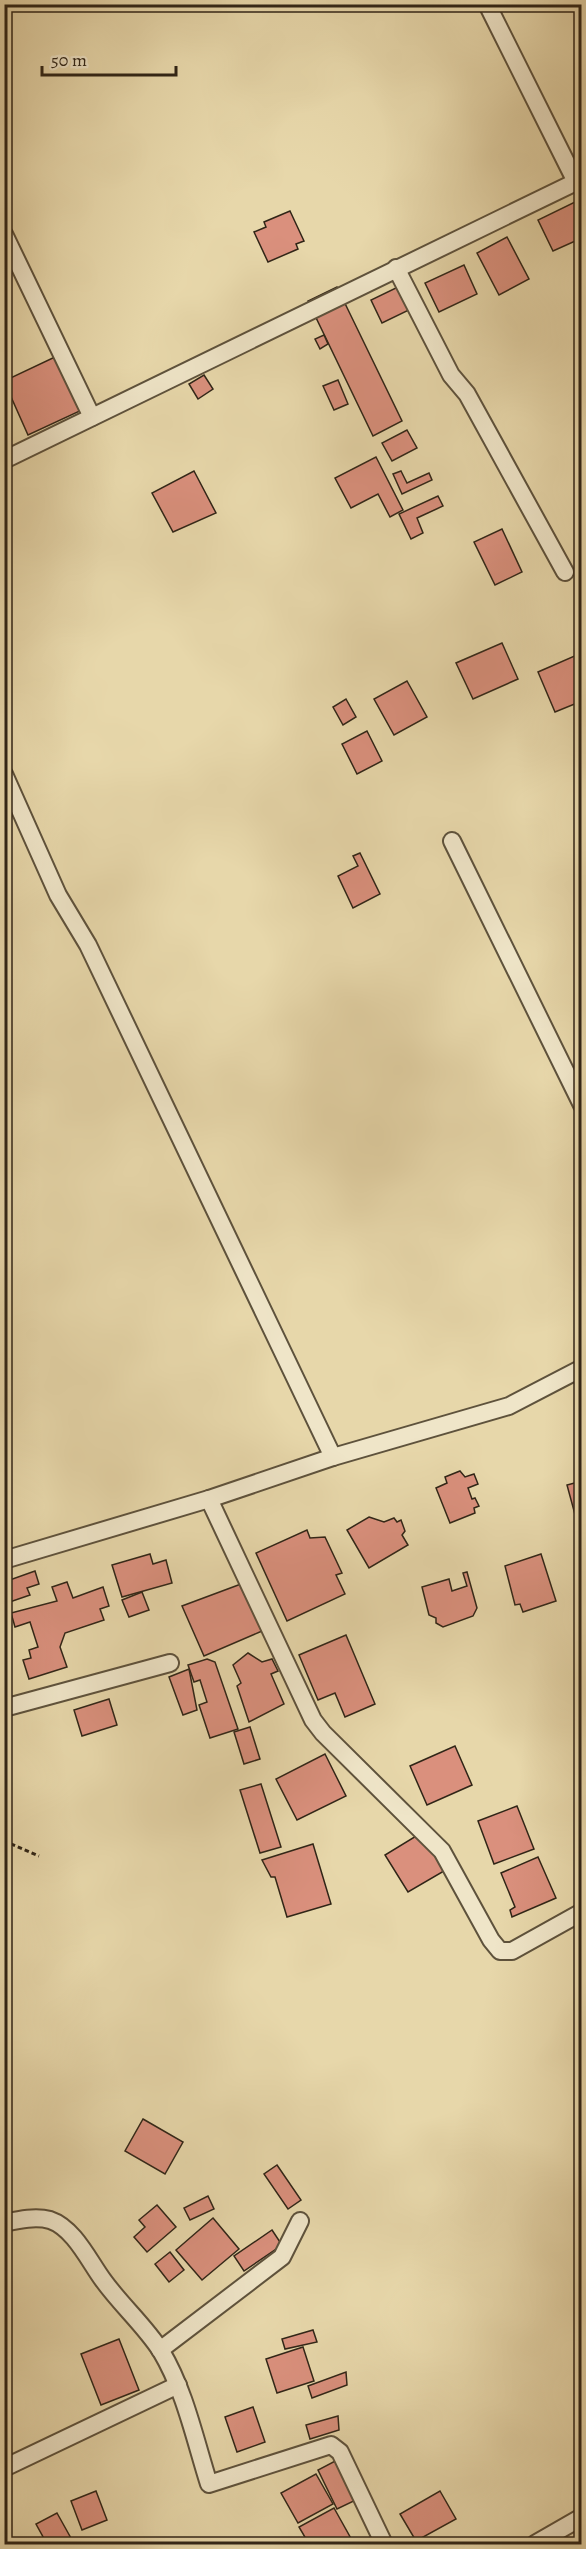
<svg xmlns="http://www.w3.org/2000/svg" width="586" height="2549" viewBox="0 0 586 2549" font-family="Alegreya,serif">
	<rect width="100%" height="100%" fill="#e7d7aa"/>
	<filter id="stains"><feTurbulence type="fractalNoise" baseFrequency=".00333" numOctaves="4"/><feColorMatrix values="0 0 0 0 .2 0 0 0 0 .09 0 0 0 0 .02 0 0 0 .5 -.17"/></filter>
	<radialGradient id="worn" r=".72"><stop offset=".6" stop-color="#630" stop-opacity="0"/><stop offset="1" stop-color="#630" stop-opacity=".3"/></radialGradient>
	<g fill="#da907d" stroke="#302517" stroke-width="1.5">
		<path d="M575,202L582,217V238L553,251L538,220Z"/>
		<path d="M290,211L304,241L296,244L298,249L268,262L254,232L266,227L264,222Z"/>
		<path d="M507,237L529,279L499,295L477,253Z"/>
		<path d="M464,265L477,294L439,312L425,283Z"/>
		<path d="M400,286L411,309L382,323L371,300Z"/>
		<path d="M337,287L402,421L373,436L308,301Z"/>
		<path d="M324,335L328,344L320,349L315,339Z"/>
		<path d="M57,356L82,410L28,435L4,381Z"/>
		<path d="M204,375L213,389L198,399L189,384Z"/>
		<path d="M338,380L348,404L334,410L323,386Z"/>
		<path d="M407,430L417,448L392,461L382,443Z"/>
		<path d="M376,457L403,510L390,517L378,494L351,508L335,478Z"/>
		<path d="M194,471L216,513L173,532L152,493Z"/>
		<path d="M401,471L407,483L429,473L432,480L402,494L393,474Z"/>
		<path d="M438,496L443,506L417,518L423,533L411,539L399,514Z"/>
		<path d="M502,529L522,572L495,585L474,542Z"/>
		<path d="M502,643L518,679L473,699L456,663Z"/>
		<path d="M579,654L582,701L555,712L538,672Z"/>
		<path d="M407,681L427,717L394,735L374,699Z"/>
		<path d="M346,699L356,717L343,725L333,707Z"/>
		<path d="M367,731L382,761L357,774L342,744Z"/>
		<path d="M360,853L380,894L353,908L338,876L358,866L353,856Z"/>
		<path d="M460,1471L465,1477L474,1474L478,1484L468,1488L472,1499L475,1498L479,1506L474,1508L475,1513L450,1523L436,1488L447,1483L445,1477Z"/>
		<path d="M582,1481V1521L577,1522L567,1485Z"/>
		<path d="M369,1517L384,1522L394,1518L397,1522L401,1520L405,1531L402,1535L408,1545L369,1568L347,1530Z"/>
		<path d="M307,1530L310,1538L325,1537L342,1573L336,1575L345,1594L287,1621L256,1553Z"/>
		<path d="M150,1554L153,1564L166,1560L172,1583L122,1597L112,1565Z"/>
		<path d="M541,1554L556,1601L523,1612L520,1604L515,1605L505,1566Z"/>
		<path d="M35,1571L39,1584L27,1588L30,1595L4,1604V1582Z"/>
		<path d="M467,1572L477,1608L473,1616L443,1627L436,1623V1618L429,1615L422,1587L449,1579L452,1591L467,1586L463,1573Z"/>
		<path d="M67,1582L73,1598L103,1587L109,1606L100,1609L104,1620L65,1633L60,1647L67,1667L29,1679L23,1660L31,1658L29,1650L38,1647L30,1622L15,1627L11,1613L57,1601L52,1587Z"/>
		<path d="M241,1584L262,1631L204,1656L182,1606Z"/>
		<path d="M142,1592L149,1610L129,1617L122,1600Z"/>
		<path d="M346,1635L375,1704L345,1717L335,1693L318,1700L299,1655Z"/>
		<path d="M248,1653L262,1662L272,1659L278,1671L271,1674L284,1704L249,1722L237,1686L241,1683L233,1665Z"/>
		<path d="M207,1659L215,1662L238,1729L210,1738L199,1705L207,1702L200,1680L194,1682L188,1665Z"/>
		<path d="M189,1669L197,1710L183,1715L169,1677Z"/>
		<path d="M109,1699L117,1725L82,1736L74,1710Z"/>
		<path d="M250,1727L260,1759L244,1764L234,1732Z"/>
		<path d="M455,1746L472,1785L427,1805L410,1766Z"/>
		<path d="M325,1754L346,1796L297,1820L276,1779Z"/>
		<path d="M261,1784L281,1847L260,1853L240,1790Z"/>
		<path d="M517,1806L534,1849L494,1864L478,1821Z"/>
		<path d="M421,1833L444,1871L408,1892L385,1855Z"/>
		<path d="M313,1844L331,1904L287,1917L275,1877H271L262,1860Z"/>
		<path d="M538,1857L556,1898L512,1917L510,1910L515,1907L501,1873Z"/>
		<path d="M143,2119L183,2142L165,2174L125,2151Z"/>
		<path d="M277,2165L301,2200L288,2209L264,2174Z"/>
		<path d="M208,2196L214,2209L190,2220L184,2208Z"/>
		<path d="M157,2205L176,2227L147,2252L134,2237L145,2227L139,2220Z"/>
		<path d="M213,2218L239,2249L202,2280L176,2250Z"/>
		<path d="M272,2230L282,2245L244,2271L234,2256Z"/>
		<path d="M170,2252L184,2270L169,2282L155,2264Z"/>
		<path d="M313,2330L317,2342L285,2349L282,2339Z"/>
		<path d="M119,2339L139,2390L101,2405L81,2354Z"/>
		<path d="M303,2347L314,2381L277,2393L266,2359Z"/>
		<path d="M346,2372L347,2385L312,2398L308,2386Z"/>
		<path d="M253,2407L265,2442L237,2452L225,2417Z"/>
		<path d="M338,2416L339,2430L310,2439L306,2425Z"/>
		<path d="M339,2459L358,2499L337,2509L318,2470Z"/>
		<path d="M316,2474L333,2504L298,2523L281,2493Z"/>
		<path d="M96,2491L107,2520L82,2530L71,2501Z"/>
		<path d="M440,2491L456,2519L416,2541L400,2514Z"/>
		<path d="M334,2508L353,2542L348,2544H309L299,2527Z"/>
		<path d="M57,2513L72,2540L65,2544H47L36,2524Z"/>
	</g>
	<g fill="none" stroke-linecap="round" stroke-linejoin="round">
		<g stroke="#5e523c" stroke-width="20">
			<g id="street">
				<path d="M487,4L576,182"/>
				<path d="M4,234L92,417"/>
				<path d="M396,268L451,375L467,394L565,572"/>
				<path d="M4,460L582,179"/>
				<path d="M4,774L58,895L88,945L333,1457"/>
				<path d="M452,841L582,1105"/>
				<path d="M209,1499L313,1720L323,1733L442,1851L491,1940L500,1951H512L582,1912"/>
				<path d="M4,1560L209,1499L333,1457L509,1406L582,1368"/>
				<path d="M4,1708L170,1663"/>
				<path d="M4,2223C18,2220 35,2216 50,2220C74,2228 89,2261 103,2280C121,2305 145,2326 161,2351C185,2391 195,2440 209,2484L331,2445L340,2452L384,2544"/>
				<path d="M160,2350L282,2257L300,2221"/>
				<path d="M4,2468L178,2385"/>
				<path d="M535,2544L582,2517"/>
			</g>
		</g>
		<path stroke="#302517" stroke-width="3" stroke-dasharray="4.5 3" stroke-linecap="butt" d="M4,1841L39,1856"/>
		<use href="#street" stroke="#efe5c8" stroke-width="16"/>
	</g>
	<rect width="586" height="2549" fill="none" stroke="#e7d7aa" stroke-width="24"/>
	<rect x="6" y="6" width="574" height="2537" fill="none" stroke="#302517" stroke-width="3"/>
	<rect x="12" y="12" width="562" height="2525" fill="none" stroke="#302517" stroke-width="1.5"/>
	<path d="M42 66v9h134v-9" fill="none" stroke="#302517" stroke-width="3"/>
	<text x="51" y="66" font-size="18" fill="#302517" stroke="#efe5c8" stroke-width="4.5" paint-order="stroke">50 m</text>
	<rect width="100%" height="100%" filter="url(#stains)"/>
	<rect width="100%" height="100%" fill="url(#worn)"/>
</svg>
